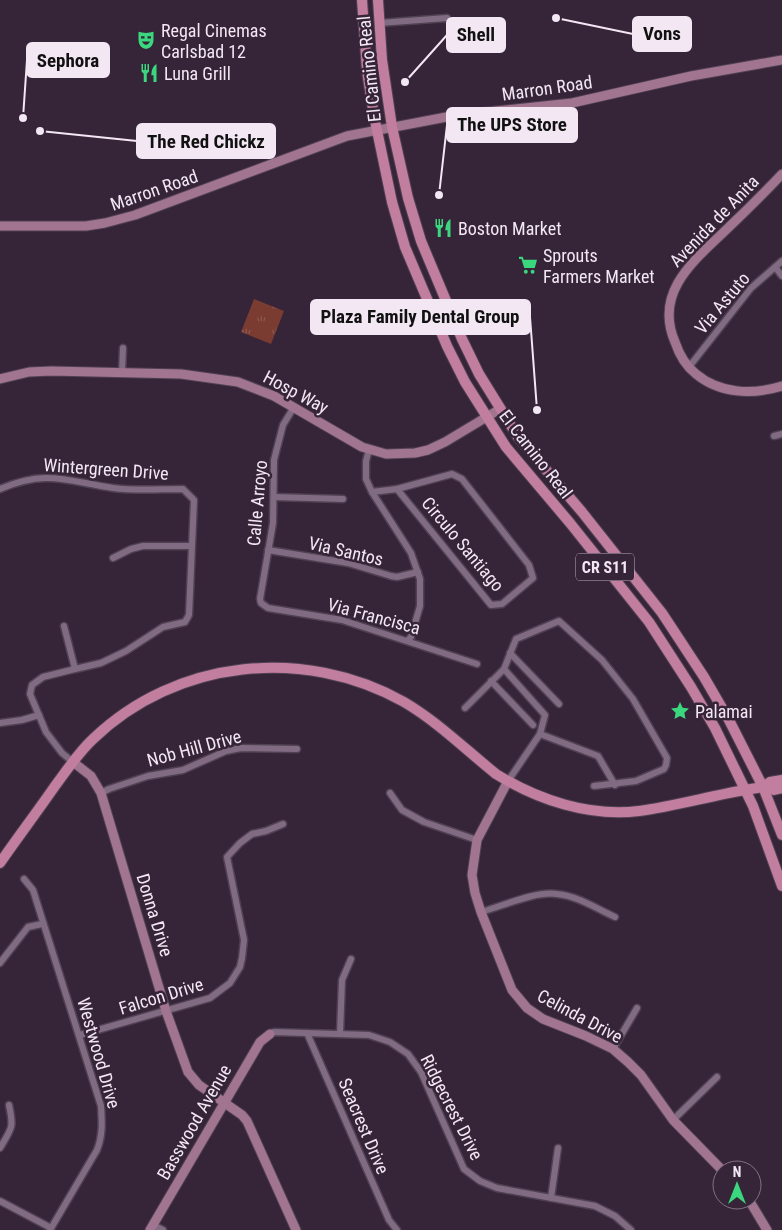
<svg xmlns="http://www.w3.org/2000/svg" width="782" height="1230" viewBox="0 0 782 1230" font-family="'Roboto Condensed',sans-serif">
	<defs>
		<pattern id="park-tufts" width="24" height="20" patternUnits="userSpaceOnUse" patternTransform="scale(1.25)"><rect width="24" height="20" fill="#7a3b31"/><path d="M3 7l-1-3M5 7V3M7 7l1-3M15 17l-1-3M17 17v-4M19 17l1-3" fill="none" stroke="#8d574f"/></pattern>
	</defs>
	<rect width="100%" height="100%" fill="#362438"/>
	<path fill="url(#park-tufts)" d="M254,299L284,311L271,344L241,332Z"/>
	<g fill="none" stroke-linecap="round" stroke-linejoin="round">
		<g stroke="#504152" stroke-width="9">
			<g id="street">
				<path d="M379,23L447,18"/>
				<path d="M775,267L782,276"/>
				<path d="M689,367L751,288L782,261"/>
				<path d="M122,372L123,348"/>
				<path d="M294,407L283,425L274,460L273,523L260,599L261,603L268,608L342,620L477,664"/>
				<path d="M774,436L782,434"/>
				<path d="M369,450L366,461V479L372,492L411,553L420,579V606L411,637L408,640"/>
				<path d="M452,474L462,479L529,565L533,578L502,604L491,605L397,489Z"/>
				<path d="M0,489C47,469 66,481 113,488C136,491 160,489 183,489L194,500L189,615L185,622L163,627L126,651L101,663L75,669"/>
				<path d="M372,492L397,489"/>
				<path d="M274,497L343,499"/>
				<path d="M268,550L348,563L391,576L397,577L418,572"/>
				<path d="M113,558L131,549L143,546H191"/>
				<path d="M64,626L75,669L43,677L32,685L30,694L46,732L62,753L73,762"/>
				<path d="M510,653L559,704"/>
				<path d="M504,669L545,715L540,734"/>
				<path d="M491,681L533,725"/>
				<path d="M465,708L504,669L516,639L559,621L602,660L633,699L667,758L666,765L664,769L636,781L594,786"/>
				<path d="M0,723L22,720L39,715"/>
				<path d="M508,781L540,734L598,756L615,785"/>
				<path d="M101,793L109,789L148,776L183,770L226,751L241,748L297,749"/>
				<path d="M390,793L402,810L424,822L477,840"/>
				<path d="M24,879L33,890L101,1106C102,1122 103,1135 97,1150L50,1230"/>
				<path d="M481,912C503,906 535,891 557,894C578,896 597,909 615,917"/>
				<path d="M0,963L28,927L42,924"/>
				<path d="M307,1033L389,1220L397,1230"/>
				<path d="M270,1034L274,1032L369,1035L390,1042L408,1054L421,1072L464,1169L480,1181L497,1188L595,1206L615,1216L631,1230"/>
				<path d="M340,1034L342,980L351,959"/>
				<path d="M80,1035L210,998L230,983L240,967L242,958L244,940L227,857L240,843L252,834L266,831L283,824"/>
				<path d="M613,1049L637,1008"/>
				<path d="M673,1120L717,1077"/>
				<path d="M0,1148C12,1128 14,1128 9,1105"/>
				<path d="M551,1198L558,1148"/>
				<path d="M0,1201L51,1228"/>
				<path d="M153,1225L163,1230"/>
			</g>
		</g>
		<g stroke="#504152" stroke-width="11">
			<g id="secondary">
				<path d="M782,174C765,192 747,210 728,228C696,259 653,291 675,342C679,354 686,366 696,374C720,394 753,395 782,386"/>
				<path d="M0,226H86L105,223L135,215L347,136L457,115L572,103L691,76L782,60"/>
				<path d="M0,379L29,372L51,371L181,374L238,382L274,396L362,447L386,454L415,453L428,450L445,442L500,409"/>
				<path d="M73,762L91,776L101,793L166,1011L188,1072L199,1085L242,1115L247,1121L296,1230"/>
				<path d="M508,781L477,840L472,875L475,893L481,912L512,990L527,1008L543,1019L586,1036L613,1049L628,1062L641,1075L673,1120L722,1170"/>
				<path d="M749,1200L767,1230"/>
				<path d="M150,1230L260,1042L270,1034"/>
			</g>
		</g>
		<g stroke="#504152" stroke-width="12">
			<g id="primary">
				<path d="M362,0L367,71L374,116L392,202L405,247L447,346L465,382L506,447L570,523L649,622L691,687L715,728L753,806L782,886"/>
				<path d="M378,0L382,60L392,127L408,198L421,241L462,339L479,374L518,437L582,512L662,613L704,677L729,720L763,787L782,835"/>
				<path d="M763,787L770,782L782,780"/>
				<path d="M0,863C18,837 37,812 55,786C67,770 78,753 93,739C176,659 304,646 404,702C438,722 466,750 496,774C538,800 589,817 639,811C675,806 710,796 745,790L763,787L774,790L782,788"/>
			</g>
		</g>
		<use href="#street" stroke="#806b83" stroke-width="6"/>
		<use href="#secondary" stroke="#a17490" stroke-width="9"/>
		<use href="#primary" stroke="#c27e9e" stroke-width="10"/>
	</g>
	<defs>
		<g id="theatre-bare" transform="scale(1.5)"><path d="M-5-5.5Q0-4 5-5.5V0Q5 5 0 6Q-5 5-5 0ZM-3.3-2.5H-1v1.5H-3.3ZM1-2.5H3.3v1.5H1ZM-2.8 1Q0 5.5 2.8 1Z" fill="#3bd77e" stroke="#362438" stroke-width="2.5" paint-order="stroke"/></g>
		<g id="restaurant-bare" transform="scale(1.5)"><path d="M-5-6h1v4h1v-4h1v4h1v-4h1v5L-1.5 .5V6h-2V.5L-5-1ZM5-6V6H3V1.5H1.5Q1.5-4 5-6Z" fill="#3bd77e" stroke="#362438" stroke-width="2.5" paint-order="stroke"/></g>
		<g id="supermarket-bare" transform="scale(1.5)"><path d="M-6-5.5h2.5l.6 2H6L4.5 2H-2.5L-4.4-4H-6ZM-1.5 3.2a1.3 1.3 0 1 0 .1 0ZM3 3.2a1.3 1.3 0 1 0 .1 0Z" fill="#3bd77e" stroke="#362438" stroke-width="2.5" paint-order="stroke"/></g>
		<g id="sight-bare" transform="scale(1.5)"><path d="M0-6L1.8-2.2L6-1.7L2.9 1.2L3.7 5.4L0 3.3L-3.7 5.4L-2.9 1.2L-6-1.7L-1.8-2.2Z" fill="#3bd77e" stroke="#362438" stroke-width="2.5" paint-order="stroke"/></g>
	</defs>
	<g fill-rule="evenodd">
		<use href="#theatre-bare" x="146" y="40"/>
		<use href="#restaurant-bare" x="149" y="73"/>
		<use href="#restaurant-bare" x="443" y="228"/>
		<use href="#supermarket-bare" x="528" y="265"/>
		<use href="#sight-bare" x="680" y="711"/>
	</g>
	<g text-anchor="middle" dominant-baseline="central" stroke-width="5" stroke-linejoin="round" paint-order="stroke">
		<rect fill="#362438" stroke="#baacbc" stroke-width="1" x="576" y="553.5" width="58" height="27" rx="4"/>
		<g font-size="16" font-weight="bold" fill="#f3e7f4">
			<text x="605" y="567">CR S11</text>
		</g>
		<g font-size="18" fill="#f3e7f4" stroke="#362438" text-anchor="start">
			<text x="161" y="30">Regal Cinemas<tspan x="161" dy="21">Carlsbad 12</tspan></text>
			<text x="164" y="73">Luna Grill</text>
			<text x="458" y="228">Boston Market</text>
			<text x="543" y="255">Sprouts<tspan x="543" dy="21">Farmers Market</tspan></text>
			<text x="695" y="711">Palamai</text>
		</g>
		<g font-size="18" fill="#f3e7f4" stroke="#362438">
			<text transform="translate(369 69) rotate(-96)">El Camino Real</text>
			<text transform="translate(547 88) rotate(-8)">Marron Road</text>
			<text transform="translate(154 190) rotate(-19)">Marron Road</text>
			<text transform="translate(714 221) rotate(-46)">Avenida de Anita</text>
			<text transform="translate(722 303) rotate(-50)">Via Astuto</text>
			<text transform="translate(296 392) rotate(28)">Hosp Way</text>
			<text transform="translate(536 454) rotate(52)">El Camino Real</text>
			<text transform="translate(106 469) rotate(4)">Wintergreen Drive</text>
			<text transform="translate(257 503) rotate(-85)">Calle Arroyo</text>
			<text transform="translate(463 544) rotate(50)">Circulo Santiago</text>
			<text transform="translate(346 551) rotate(13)">Via Santos</text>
			<text transform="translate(374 616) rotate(15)">Via Francisca</text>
			<text transform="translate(194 748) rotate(-15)">Nob Hill Drive</text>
			<text transform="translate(155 915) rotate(73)">Donna Drive</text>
			<text transform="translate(161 996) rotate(-17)">Falcon Drive</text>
			<text transform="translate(580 1016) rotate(28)">Celinda Drive</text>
			<text transform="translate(99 1053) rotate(74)">Westwood Drive</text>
			<text transform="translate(452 1107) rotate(63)">Ridgecrest Drive</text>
			<text transform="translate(194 1122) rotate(-60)">Basswood Avenue</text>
			<text transform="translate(364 1126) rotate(67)">Seacrest Drive</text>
		</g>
	</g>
	<path fill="none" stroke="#f3e7f4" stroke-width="2" d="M556 18L633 34M405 82L447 35M23 118L27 60M439 195L447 125M40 131L137 141M537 410L530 317"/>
	<g fill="#f3e7f4" stroke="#362438" stroke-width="2">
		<circle cx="556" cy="18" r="5"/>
		<circle cx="405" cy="82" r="5"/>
		<circle cx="23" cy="118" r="5"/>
		<circle cx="439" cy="195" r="5"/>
		<circle cx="40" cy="131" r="5"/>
		<circle cx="537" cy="410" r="5"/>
	</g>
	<g fill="#f3e7f4" stroke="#f3e7f4" stroke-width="2">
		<rect x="633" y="17" width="58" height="34" rx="5"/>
		<rect x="447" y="18" width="58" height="34" rx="5"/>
		<rect x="27" y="43" width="82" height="34" rx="5"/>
		<rect x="447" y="108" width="130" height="34" rx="5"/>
		<rect x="137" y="124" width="138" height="34" rx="5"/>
		<rect x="311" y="300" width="219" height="34" rx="5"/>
	</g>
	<g font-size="19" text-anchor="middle" font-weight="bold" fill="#111">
		<text x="662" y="40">Vons</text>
		<text x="476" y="41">Shell</text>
		<text x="68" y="67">Sephora</text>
		<text x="512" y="131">The UPS Store</text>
		<text x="206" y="148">The Red Chickz</text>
		<text x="420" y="323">Plaza Family Dental Group</text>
	</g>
	<g transform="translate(737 1185)"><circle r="24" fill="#362438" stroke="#827283"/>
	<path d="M0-4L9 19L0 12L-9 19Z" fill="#3bd77e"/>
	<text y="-8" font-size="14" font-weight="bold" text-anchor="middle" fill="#f3e7f4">N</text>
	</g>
</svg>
